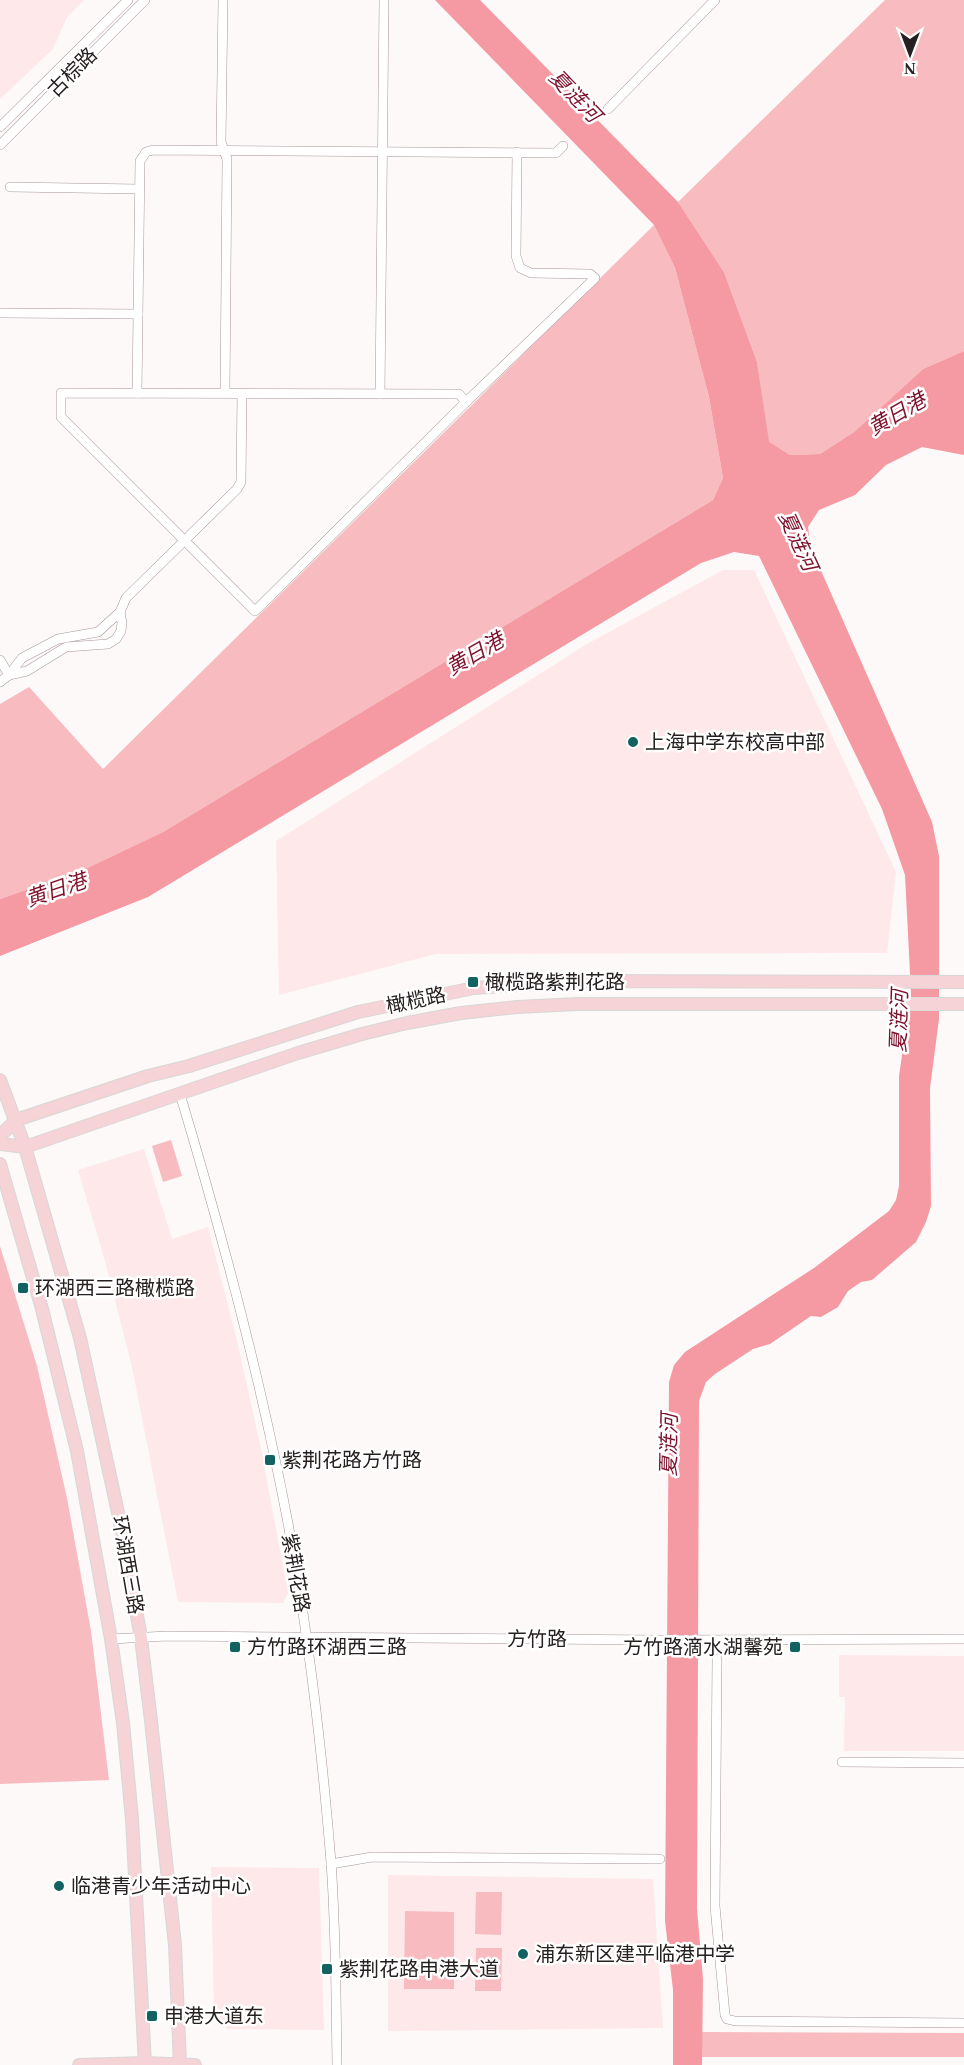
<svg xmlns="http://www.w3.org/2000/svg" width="964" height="2065" viewBox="0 0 964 2065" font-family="'Times New Roman','Noto Sans SC',serif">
	<rect width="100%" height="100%" fill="#fdf9f9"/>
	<g fill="#fee8e9">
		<path d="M0,0H84L67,17L53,49L0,99Z"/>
		<path d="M723,570H754L896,872L887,953L436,954L279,995L276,841L587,644Z"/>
		<path d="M144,1149L172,1239L208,1227L237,1341L260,1444L288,1593L283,1603L178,1602L132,1367L105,1261L78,1170Z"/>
		<path d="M839,1655L964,1656V1751H844L845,1697H839Z"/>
		<path d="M211,1867L319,1868L324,2030L228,2029L216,2022L214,2015Z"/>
		<path d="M388,1875L653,1879L663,2028L388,2031Z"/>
	</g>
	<g fill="#f7bbc0">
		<path d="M885,0H964V351L923,369L854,432L820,454L790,455L768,442L757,362L724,272L678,202Z"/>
		<path d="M654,225L675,268L709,397L723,478L713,500L163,832L83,870L0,899V704L29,687L103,769Z"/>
		<path d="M171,1140L182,1176L163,1182L152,1146Z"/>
		<path d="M0,1246L37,1366L67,1498L91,1631L109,1780L0,1784Z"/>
		<path d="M476,1892H502L501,1935L475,1934Z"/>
		<path d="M405,1911L454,1912V1989H404Z"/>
		<path d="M476,1948H502L501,1991H475Z"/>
		<path d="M702,2032L964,2033V2057H702Z"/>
	</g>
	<path fill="#f599a2" d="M435,0H480L678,202L724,272L757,362L769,442L790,455L820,454L854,432L923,369L964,351V455L922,447L886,465L855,495L819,510L808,527L811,548L932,822L939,856V1019L930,1088L931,1206L926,1222L916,1242L872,1280L861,1282L848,1291L838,1307L821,1317L811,1316L770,1344L753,1349L715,1374L706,1382L699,1401L697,1909L703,1979L702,2065H673V1990L665,1921L669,1382L674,1365L685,1352L814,1268L889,1211L896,1200L899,1186V1076L911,993L905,875L882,809L759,556L734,552L701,563L148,897L0,956V899L83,870L163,832L713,500L723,478L709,397L675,268L654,225Z"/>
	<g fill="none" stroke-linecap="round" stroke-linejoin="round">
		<g stroke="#a89798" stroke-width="10">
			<g id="minor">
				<path d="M223,0L221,142L227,159L225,393"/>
				<path d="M608,109L715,0"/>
				<path d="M0,127L128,0"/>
				<path d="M0,145L145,0"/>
				<path d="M10,187L139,189"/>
				<path d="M0,313L138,314"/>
				<path d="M137,393L140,161L146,152L153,150L556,153L563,146"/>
				<path d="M380,394L384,0"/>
				<path d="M466,402L459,394L61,393V417L255,611L466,402L595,278L590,274L531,273L520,268L516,256L517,152"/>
				<path d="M0,660L9,675L0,682"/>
				<path d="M9,675L22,658L58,639L98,632L120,612L126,598L237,489L241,482L242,393"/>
				<path d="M9,675L27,671L66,647L108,644L116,639L121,631L122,623L120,612"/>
				<path d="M180,1094C216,1214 249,1335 275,1459C304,1591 320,1727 331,1862C336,1929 336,1997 337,2065"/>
				<path d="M111,1639L167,1636L658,1640L964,1639"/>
				<path d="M717,1659L715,1906L725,2015L727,2019L735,2021L964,2023"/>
				<path d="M842,1762L964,1763"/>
				<path d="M331,1864L372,1857L660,1859"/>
			</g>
		</g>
		<g stroke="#d8d7d7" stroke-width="14">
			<g id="major">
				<path d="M0,1080L25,1147L80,1338L122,1531L141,1638L151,1721L175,1945L180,2065"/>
				<path d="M0,1136L16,1120L148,1076L189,1066L358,1012L474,988L578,981L964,982"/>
				<path d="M0,1144L25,1147L298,1053L362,1034L407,1023L461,1013L517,1007L578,1004H964"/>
				<path d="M0,1164L42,1309L77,1451L111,1639L123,1723L132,1819L145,2065"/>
				<path d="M79,2065L145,2063L195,2065"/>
			</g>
		</g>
		<use href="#minor" stroke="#fff" stroke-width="9"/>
		<use href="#major" stroke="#f5d3d6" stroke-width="12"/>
	</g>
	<g fill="#116261" stroke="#fff" stroke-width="2">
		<circle cx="633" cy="742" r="6"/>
		<rect x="467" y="976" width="12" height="12" rx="3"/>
		<rect x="17" y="1282" width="12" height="12" rx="3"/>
		<rect x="264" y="1454" width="12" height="12" rx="3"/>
		<rect x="229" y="1641" width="12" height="12" rx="3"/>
		<rect x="789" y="1641" width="12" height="12" rx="3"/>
		<circle cx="59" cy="1886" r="6"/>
		<circle cx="523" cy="1954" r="6"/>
		<rect x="321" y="1963" width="12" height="12" rx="3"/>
		<rect x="146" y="2010" width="12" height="12" rx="3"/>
	</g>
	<g text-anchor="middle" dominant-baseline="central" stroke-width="5" stroke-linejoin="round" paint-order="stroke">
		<g font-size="20" fill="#272020" stroke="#fff">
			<text transform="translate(72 72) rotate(-45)">古棕路</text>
			<text transform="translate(416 1000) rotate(-12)">橄榄路</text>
			<text transform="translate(128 1565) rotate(80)">环湖西三路</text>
			<text transform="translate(296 1573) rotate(80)">紫荆花路</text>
			<text x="537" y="1639">方竹路</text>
		</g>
		<g font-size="20" fill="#272020" stroke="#fff" text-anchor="start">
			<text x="645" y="742">上海中学东校高中部</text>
			<text x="485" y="982">橄榄路紫荆花路</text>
			<text x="35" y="1288">环湖西三路橄榄路</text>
			<text x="282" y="1460">紫荆花路方竹路</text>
			<text x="247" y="1647">方竹路环湖西三路</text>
			<text x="783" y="1647" text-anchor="end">方竹路滴水湖馨苑</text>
			<text x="71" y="1886">临港青少年活动中心</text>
			<text x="535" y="1954">浦东新区建平临港中学</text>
			<text x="339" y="1969">紫荆花路申港大道</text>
			<text x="164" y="2016">申港大道东</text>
		</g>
		<g font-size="21" font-style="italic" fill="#7e122d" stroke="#fff">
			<text transform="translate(575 96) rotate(46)">夏涟河</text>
			<text transform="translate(897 414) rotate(-30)">黄日港</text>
			<text transform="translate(798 541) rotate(65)">夏涟河</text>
			<text transform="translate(475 654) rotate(-30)">黄日港</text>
			<text transform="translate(56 890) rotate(-19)">黄日港</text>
			<text transform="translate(899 1021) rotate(-88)">夏涟河</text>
			<text transform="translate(669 1445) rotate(-89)">夏涟河</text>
		</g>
	</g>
	<g transform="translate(910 54) rotate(180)" stroke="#ffffff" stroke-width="4.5" paint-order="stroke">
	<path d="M0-4.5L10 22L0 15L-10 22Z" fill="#272020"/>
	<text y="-9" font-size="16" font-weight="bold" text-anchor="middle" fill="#272020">N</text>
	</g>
</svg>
